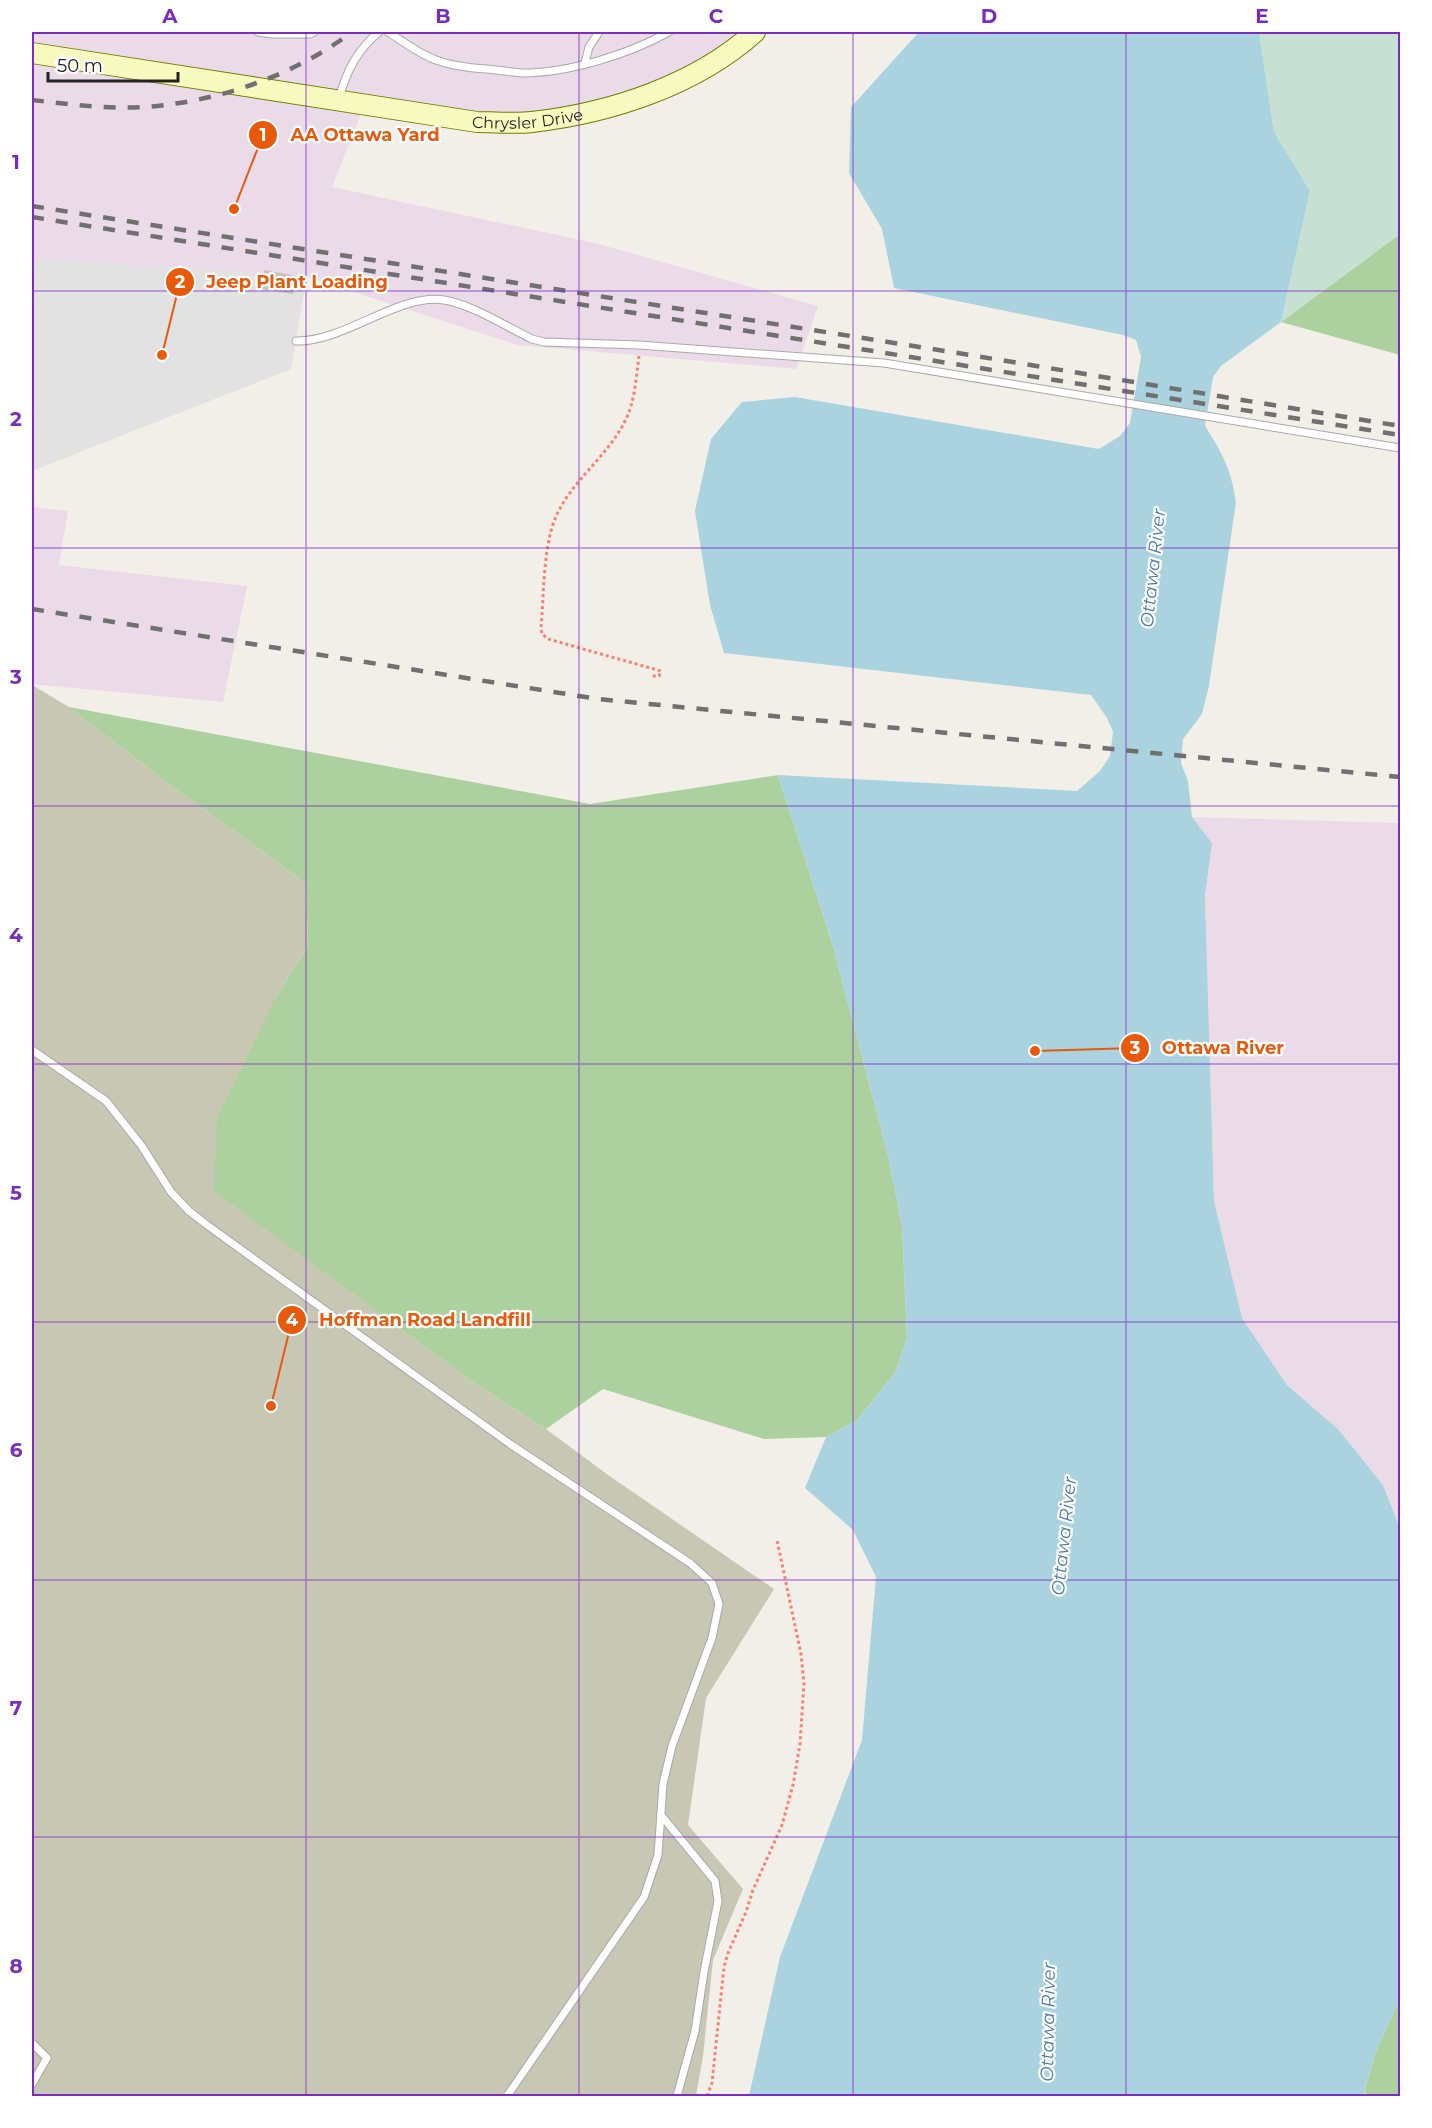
<svg xmlns="http://www.w3.org/2000/svg" width="1432" height="2128" viewBox="0 0 1432 2128" font-family="Montserrat,sans-serif">
	<rect width="100%" height="100%" fill="#f2efe9"/>
	<g fill="#ebdbe8">
		<path d="M32,32H755L672,84L530,122L32,51Z"/>
		<path d="M32,53L364,106L332,187L595,243L818,306L796,369L518,345L307,277L32,258Z"/>
		<path d="M32,507L68,511L59,565L247,586L223,702L32,684Z"/>
		<path d="M1192,817L1400,823V1528L1383,1485L1338,1429L1287,1385L1242,1318L1214,1201L1205,896L1212,843Z"/>
	</g>
	<path fill="#c7c7b4" d="M32,685L69,707L165,781L306,883L308,946L276,997L215,1191L476,1384L546,1429L608,1475L774,1589L706,1698L688,1825L743,1889L713,1960L703,2056L696,2096H32Z"/>
	<g fill="#add19e">
		<path d="M1400,234V355L1281,322Z"/>
		<path d="M69,707L590,804L778,775L833,946L888,1155L902,1225L907,1338L895,1373L856,1421L826,1437L764,1439L603,1389L546,1429L476,1384L214,1191L217,1119L276,997L308,946L306,883L165,781Z"/>
		<path d="M1400,1998V2096H1374L1364,2093L1375,2054Z"/>
	</g>
	<path fill="#c6e0d4" d="M1259,32H1400V234L1281,322L1310,191L1274,132Z"/>
	<path fill="#e2e2e2" d="M32,258L307,277L291,369L32,471Z"/>
	<path fill="#aad3df" d="M919,32H1259L1274,132L1310,191L1281,322L1221,366L1213,377L1205,426C1223,454 1231,469 1236,502L1209,686L1202,714L1183,739L1181,763L1188,781L1192,817L1212,843L1205,896L1214,1201L1242,1318L1287,1385L1338,1429L1383,1485L1400,1528V1998L1375,2054L1363,2096H749L780,1957L862,1740L876,1577L853,1530L805,1488L826,1437L856,1421L895,1373L907,1338L902,1225L888,1155L833,946L778,775L1077,791L1100,771L1110,756L1113,732L1107,718L1091,695L724,653L710,605L695,511L711,439L742,402L795,397L1099,449L1120,436L1130,423L1141,357L1136,340L1123,335L894,288L882,229L849,173L851,107Z"/>
	<path fill="#c7bfb8" d="M264,270L297,276L293,294L261,289Z"/>
	<g fill="none" stroke-linecap="round" stroke-linejoin="round">
		<g stroke="#a9a9a9" stroke-width="9">
			<g id="lane">
				<path d="M258,32L272,34H310L314,32"/>
				<path d="M388,32C404,42 419,54 436,60C452,66 470,68 486,69C498,70 511,72 523,73C569,73 629,54 669,32"/>
				<path d="M585,63L589,47L599,32"/>
				<path d="M339,100C345,73 358,49 379,32"/>
				<path d="M296,341C345,342 398,293 444,300C471,304 507,327 532,339L544,342L639,345L884,363L1400,448"/>
				<path d="M32,1050L106,1101L141,1145L171,1192L189,1211L207,1225L510,1444L690,1563L712,1583L719,1604L712,1638L672,1746L663,1784L658,1855L644,1897L507,2096"/>
				<path d="M661,1815L715,1881L718,1901L704,1972L695,2031L677,2096"/>
				<path d="M32,2043L47,2058L32,2084"/>
			</g>
		</g>
		<g stroke="#707d05" stroke-width="22">
			<g id="secondary">
				<path id="s1" d="M32,53L477,122C495,122 515,124 532,122C611,113 696,85 755,32"/>
			</g>
		</g>
		<g stroke="#fa8072" stroke-width="3" stroke-dasharray="3 3" stroke-linecap="butt">
			<path d="M639,356C636,378 635,403 624,423C606,458 570,482 555,519C543,548 544,596 541,628L542,634L548,639L661,671L659,676H652"/>
			<path d="M707,2096L712,2083L724,1967L728,1953L746,1912L753,1890L782,1825L793,1785L800,1744L804,1683L801,1654L777,1540"/>
		</g>
		<use href="#lane" stroke="#fff" stroke-width="7"/>
		<use href="#secondary" stroke="#f7fabf" stroke-width="20"/>
		<g stroke="#707070" stroke-width="4.5" stroke-dasharray="12 12" stroke-linecap="butt">
			<path d="M32,100C75,105 121,111 165,105C231,97 299,72 352,32"/>
			<path d="M32,206L970,355L1400,426"/>
			<path d="M32,217L1400,435"/>
			<path d="M32,609L598,699L1400,777"/>
		</g>
	</g>
	<path fill="none" stroke="#7b2cbf" stroke-width="1.5" stroke-opacity="0.55" d="M306,32V2096M579,32V2096M853,32V2096M1126,32V2096M32,291H1400M32,548H1400M32,806H1400M32,1064H1400M32,1322H1400M32,1580H1400M32,1837H1400"/>
	<g text-anchor="middle" dominant-baseline="central" stroke-width="4.5" stroke-linejoin="round" paint-order="stroke">
		<g font-size="16" fill="#222" stroke="#fff">
			<text stroke="none"><textPath href="#s1" startOffset="501">Chrysler Drive</textPath></text>
		</g>
		<g font-size="18" font-style="italic" fill="#4a7aab" stroke="#fff">
			<text transform="translate(1153 568) rotate(-84)">Ottawa River</text>
			<text transform="translate(1064 1536) rotate(-84)">Ottawa River</text>
			<text transform="translate(1048 2022) rotate(-89)">Ottawa River</text>
		</g>
	</g>
	<path fill="none" stroke="#e8590c" stroke-width="2" d="M234 209L263 135M162 355L180 282M1035 1051L1135 1048M271 1406L292 1320"/>
	<g fill="#e8590c" stroke="#fff" stroke-width="2">
		<circle cx="234" cy="209" r="6"/>
		<circle cx="162" cy="355" r="6"/>
		<circle cx="1035" cy="1051" r="6"/>
		<circle cx="271" cy="1406" r="6"/>
		<circle cx="263" cy="135" r="15"/>
		<circle cx="180" cy="282" r="15"/>
		<circle cx="1135" cy="1048" r="15"/>
		<circle cx="292" cy="1320" r="15"/>
	</g>
	<g font-size="18" text-anchor="middle" font-weight="bold" fill="#fff">
		<text x="263" y="141">1</text>
		<text x="180" y="288">2</text>
		<text x="1135" y="1054">3</text>
		<text x="292" y="1326">4</text>
	</g>
	<g font-size="18" text-anchor="middle" font-weight="bold" fill="#e8590c" stroke="#fff" stroke-width="4.5" stroke-linejoin="round" paint-order="stroke">
		<text x="365" y="141">AA Ottawa Yard</text>
		<text x="297" y="288">Jeep Plant Loading</text>
		<text x="1223" y="1054">Ottawa River</text>
		<text x="425" y="1326">Hoffman Road Landfill</text>
	</g>
	<rect width="1432" height="2128" fill="none" stroke="#ffffff" stroke-width="66"/>
	<path d="M48 72v9h130v-9" fill="none" stroke="#222222" stroke-width="3"/>
	<text x="57" y="72" font-size="18" fill="#222222" stroke="#ffffff" stroke-width="4.5" paint-order="stroke">50 m</text>
	<rect x="33" y="33" width="1366" height="2062" fill="none" stroke="#7b2cbf" stroke-width="2"/>
	<g font-size="20" text-anchor="middle" font-weight="bold" fill="#7b2cbf">
		<text x="170" y="23">A</text>
		<text x="443" y="23">B</text>
		<text x="716" y="23">C</text>
		<text x="989" y="23">D</text>
		<text x="1262" y="23">E</text>
		<text x="16" y="169">1</text>
		<text x="16" y="426">2</text>
		<text x="16" y="684">3</text>
		<text x="16" y="942">4</text>
		<text x="16" y="1200">5</text>
		<text x="16" y="1457">6</text>
		<text x="16" y="1715">7</text>
		<text x="16" y="1973">8</text>
	</g>
</svg>
